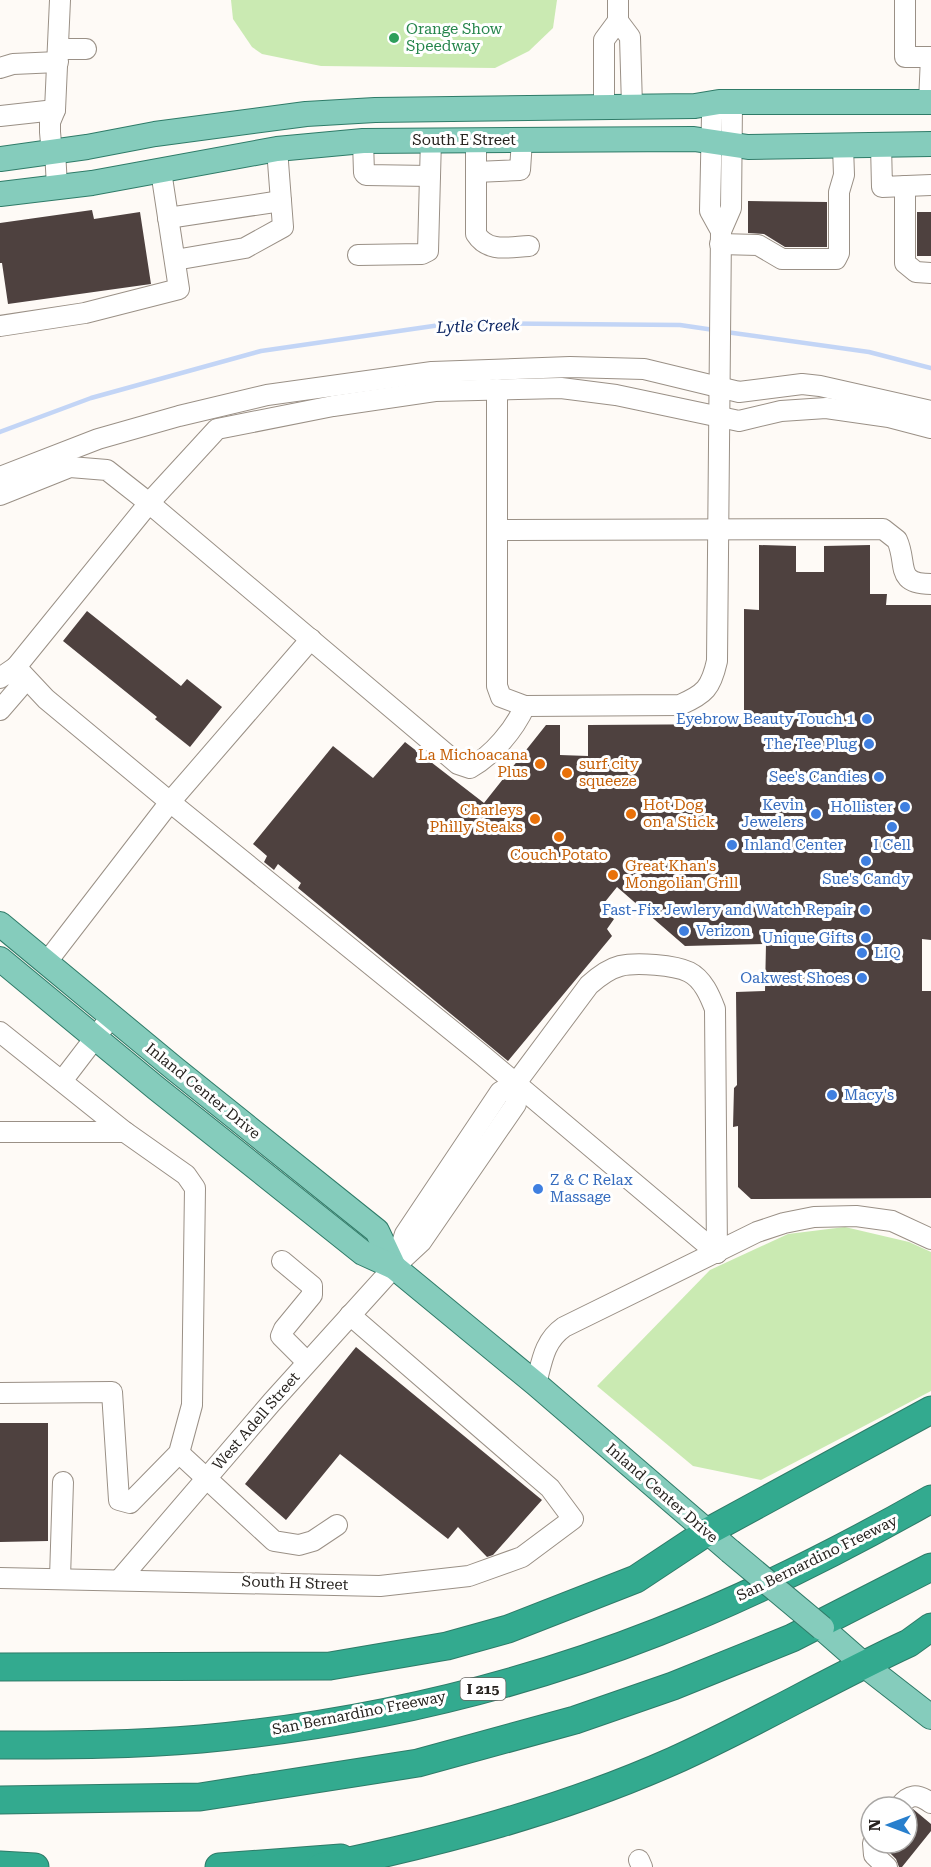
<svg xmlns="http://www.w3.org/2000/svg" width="931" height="1867" viewBox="0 0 931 1867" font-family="'Roboto Serif',serif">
	<rect width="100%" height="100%" fill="#fefaf6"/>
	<g fill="#caeab2">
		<path d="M231,0H557L553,28L529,51L495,68L321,66L262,54L252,47L233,19Z"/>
		<path d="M845,1227L909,1242L931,1252V1391L761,1480L693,1466L597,1386L710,1270L788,1234Z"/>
	</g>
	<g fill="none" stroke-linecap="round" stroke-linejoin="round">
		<g stroke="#c3d5f6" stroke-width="4.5">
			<path d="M726,332L869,352L931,368"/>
			<path d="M0,432L91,398L261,351L454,323L680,325L714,330"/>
		</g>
	</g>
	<g fill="#4e413f">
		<path d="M748,201L827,202V247H785L764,234L748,233Z"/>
		<path d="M92,210L94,219L140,212L151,284L8,304L2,263H0V223Z"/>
		<rect x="917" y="212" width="14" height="44"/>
		<path d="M759,545L796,546V572H824V546L870,545V594H887L886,605H931V940L922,939V991H931V1198L751,1199L738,1187V1126L733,1127L734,1088L737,1085L736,992L765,991L766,944L685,946L617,887L600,908L614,919L607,929L612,936L508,1061L298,888L301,883L278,864L274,870L264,862L267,856L253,844L333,746L373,778L405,742L484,803L546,725H560V755L588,756V725L744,724V609L759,610Z"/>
		<path d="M87,611L181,686L187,679L222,707L190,747L155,719L157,717L63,641Z"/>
		<path d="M356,1347L542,1500L493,1555L487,1557L458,1527L448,1539L340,1454L286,1520L245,1484Z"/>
		<path d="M0,1423H48V1541L0,1542Z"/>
		<path d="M913,1809L931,1824V1831L902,1867H899L896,1859L886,1849L885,1844L907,1843V1817Z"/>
	</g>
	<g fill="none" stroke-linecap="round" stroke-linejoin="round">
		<g stroke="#9a9086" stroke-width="22">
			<g id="minor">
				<path d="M618,0V21"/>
				<path d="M905,0V57H930"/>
				<path d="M59,49H86"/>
				<path d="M0,68L13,64L58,62"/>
				<path d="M719,102L712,116L710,211L721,231"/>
				<path d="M929,102L931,57"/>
				<path d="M604,107V40L618,21L630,37L632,106"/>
				<path d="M0,116L55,110"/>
				<path d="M476,139V234C488,253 509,247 529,246"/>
				<path d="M363,141L364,173L366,175L430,176"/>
				<path d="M881,145L882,187L931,185"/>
				<path d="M476,172L520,170L522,140"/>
				<path d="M57,186L55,151L51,143L50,132V122L55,110L60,0"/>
				<path d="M905,186V263L916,272L931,273"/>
				<path d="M168,218L281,201"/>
				<path d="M720,244L758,245L782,259H836L839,253V192L844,175L843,147"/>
				<path d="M358,255L422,254L428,251L431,139"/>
				<path d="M175,260L245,248L283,227L277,149"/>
				<path d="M0,326L85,313L179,289L161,171"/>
				<path d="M497,389V686L501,697L525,706L680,705C705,694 711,688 717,661L721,231L731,208L732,103"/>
				<path d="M0,477L98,439L179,416L267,395L432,372L570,367L644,369L739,392L802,384L820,386L931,411"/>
				<path d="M0,495L70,467L107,470L149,503L217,429L333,406L435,391L561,388L616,395L739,421L781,411L826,408L889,417L931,428"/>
				<path d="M498,530L883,529L897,540C908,564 894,584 931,584"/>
				<path d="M16,667L46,699L170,802L311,639"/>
				<path d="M0,678L16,667L149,503L458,764L470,768C493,755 514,730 525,706"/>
				<path d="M0,710L19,688L16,667"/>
				<path d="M46,963L170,802L482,1055L717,1253"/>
				<path d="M0,1032L125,1132L186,1175L195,1188L192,1405L179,1453L130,1503L119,1500L112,1392L0,1393"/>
				<path d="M62,1081L111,1017"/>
				<path d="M0,1132H125"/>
				<path d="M282,1261L312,1286V1295L284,1329L281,1336L307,1362"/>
				<path d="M394,1267L405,1234L500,1092L516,1083L589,985C598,977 608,969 620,966C636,962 675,965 689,972C703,979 710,996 715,1009L717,1253"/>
				<path d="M536,1384C542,1361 544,1341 564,1327L757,1232L784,1223L814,1217L856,1216L892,1221L931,1239"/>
				<path d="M179,1453L274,1541L299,1545L313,1541L337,1525"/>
				<path d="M0,1578L380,1586L469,1576L522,1557L573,1519L550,1488L350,1315"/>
				<path d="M60,1578L63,1482"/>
				<path d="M121,1578L272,1402L394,1267L421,1242L516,1104V1083"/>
				<path d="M899,1807C909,1794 917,1793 931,1803"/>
				<path d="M873,1843L874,1855L887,1867"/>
				<path d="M639,1860L642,1867"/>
			</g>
		</g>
		<g stroke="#2f7b68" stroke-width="26">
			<g id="major">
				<path d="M0,159L87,147L155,134L306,114L375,110L695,106L719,102H931"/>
				<path d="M0,194L92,183L277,149L363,141L694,139L748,147L931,144"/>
				<path d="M0,924L175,1069L377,1231L394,1267"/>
				<path d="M0,959L156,1088L363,1253L394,1267L536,1384L730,1551"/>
				<path d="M822,1628L863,1664L931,1717"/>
			</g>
		</g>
		<g stroke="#2f7b68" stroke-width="29">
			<g id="highway">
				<path d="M0,1667L330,1666L447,1646L508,1629L636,1579L707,1532L931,1410"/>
				<path d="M0,1745C67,1745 134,1745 201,1739C356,1725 513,1689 658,1632C752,1595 843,1549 931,1499"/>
				<path d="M0,1800L200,1797L418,1763L575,1720L673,1686L792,1638L931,1567"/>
				<path d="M0,1865L35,1867"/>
				<path d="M219,1867L341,1858"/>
				<path d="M321,1867C442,1842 560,1811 673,1761C753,1725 829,1680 909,1643L931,1627"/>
			</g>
		</g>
		<use href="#minor" stroke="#fff" stroke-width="20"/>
		<use href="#major" stroke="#85ccbc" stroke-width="24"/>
		<use href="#highway" stroke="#33aa8f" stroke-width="27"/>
		<g stroke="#2f7b68" stroke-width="26" stroke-linecap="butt">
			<path id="major-bridge" d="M730,1551L822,1628"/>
		</g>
		<use href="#major-bridge" stroke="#85ccbc" stroke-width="24"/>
	</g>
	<circle fill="#2e9e5b" stroke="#fff" stroke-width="2" cx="394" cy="38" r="6"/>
	<g fill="#3f7fe0" stroke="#fff" stroke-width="2">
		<circle cx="867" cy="719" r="6"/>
		<circle cx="869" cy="744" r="6"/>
		<circle cx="879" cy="777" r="6"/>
		<circle cx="905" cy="807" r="6"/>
		<circle cx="816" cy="814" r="6"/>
		<circle cx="892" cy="827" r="6"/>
		<circle cx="732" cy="845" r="6"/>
		<circle cx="866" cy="861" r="6"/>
		<circle cx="865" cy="910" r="6"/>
		<circle cx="684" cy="931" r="6"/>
		<circle cx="866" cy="938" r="6"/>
		<circle cx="862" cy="953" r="6"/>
		<circle cx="862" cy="978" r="6"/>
		<circle cx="832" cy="1095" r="6"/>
		<circle cx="538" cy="1189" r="6"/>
	</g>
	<g fill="#e8710a" stroke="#fff" stroke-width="2">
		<circle cx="540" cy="764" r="6"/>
		<circle cx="567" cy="773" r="6"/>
		<circle cx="631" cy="814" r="6"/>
		<circle cx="535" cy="819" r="6"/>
		<circle cx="559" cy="837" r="6"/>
		<circle cx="613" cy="875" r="6"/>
	</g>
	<g text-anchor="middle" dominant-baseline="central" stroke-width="6" stroke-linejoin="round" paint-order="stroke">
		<rect fill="#fff" stroke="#686562" stroke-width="1.5" x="460.5" y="1678" width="45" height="22" rx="4.5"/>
		<g font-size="14" font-weight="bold" fill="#27231f">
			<text x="483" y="1689">I 215</text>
		</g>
		<g font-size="15" fill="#27864d" stroke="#fff" text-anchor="start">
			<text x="406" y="29">Orange Show<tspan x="406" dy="17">Speedway</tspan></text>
		</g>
		<g font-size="15" fill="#27231f" stroke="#fff">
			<text x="464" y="140">South E Street</text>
			<text transform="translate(203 1091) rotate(39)">Inland Center Drive</text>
			<text transform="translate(256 1421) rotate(-49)">West Adell Street</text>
			<text transform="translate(662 1493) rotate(41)">Inland Center Drive</text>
			<text transform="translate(817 1558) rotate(-26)">San Bernardino Freeway</text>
			<text transform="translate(295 1583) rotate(2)">South H Street</text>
			<text transform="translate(359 1713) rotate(-11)">San Bernardino Freeway</text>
		</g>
		<g font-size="15" fill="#366cbe" stroke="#fff" text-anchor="end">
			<text x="855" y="719">Eyebrow Beauty Touch 1</text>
			<text x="857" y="744">The Tee Plug</text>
			<text x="867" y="777">See's Candies</text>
			<text x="804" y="805">Kevin<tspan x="804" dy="17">Jewelers</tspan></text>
			<text x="893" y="807">Hollister</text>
			<text x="744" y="845" text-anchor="start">Inland Center</text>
			<text x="892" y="845" text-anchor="middle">I Cell</text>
			<text x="866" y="879" text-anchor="middle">Sue's Candy</text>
			<text x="853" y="910">Fast-Fix Jewlery and Watch Repair</text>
			<text x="696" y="931" text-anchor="start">Verizon</text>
			<text x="854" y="938">Unique Gifts</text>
			<text x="874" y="953" text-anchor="start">LIQ</text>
			<text x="850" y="978">Oakwest Shoes</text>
			<text x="844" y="1095" text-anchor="start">Macy's</text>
			<text x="550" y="1180" text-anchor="start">Z &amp; C Relax<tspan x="550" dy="17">Massage</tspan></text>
		</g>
		<g font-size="15" fill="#c56008" stroke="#fff" text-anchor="start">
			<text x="528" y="755" text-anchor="end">La Michoacana<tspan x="528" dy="17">Plus</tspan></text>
			<text x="579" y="764">surf city<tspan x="579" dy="17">squeeze</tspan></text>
			<text x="643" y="805">Hot Dog<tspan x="643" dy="17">on a Stick</tspan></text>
			<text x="523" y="810" text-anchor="end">Charleys<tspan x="523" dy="17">Philly Steaks</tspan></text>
			<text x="559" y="855" text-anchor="middle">Couch Potato</text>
			<text x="625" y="866">Great Khan's<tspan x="625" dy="17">Mongolian Grill</tspan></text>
		</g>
		<g font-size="16" font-style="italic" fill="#0c2664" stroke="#fff">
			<text transform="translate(478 326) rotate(-2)">Lytle Creek</text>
		</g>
	</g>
	<g transform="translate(889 1825) rotate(270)"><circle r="28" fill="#ffffff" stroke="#a9a7a5" stroke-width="1.5"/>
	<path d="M0-4.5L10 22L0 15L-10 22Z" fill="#287fcd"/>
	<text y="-9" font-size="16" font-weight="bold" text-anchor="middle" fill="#27231f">N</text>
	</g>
</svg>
